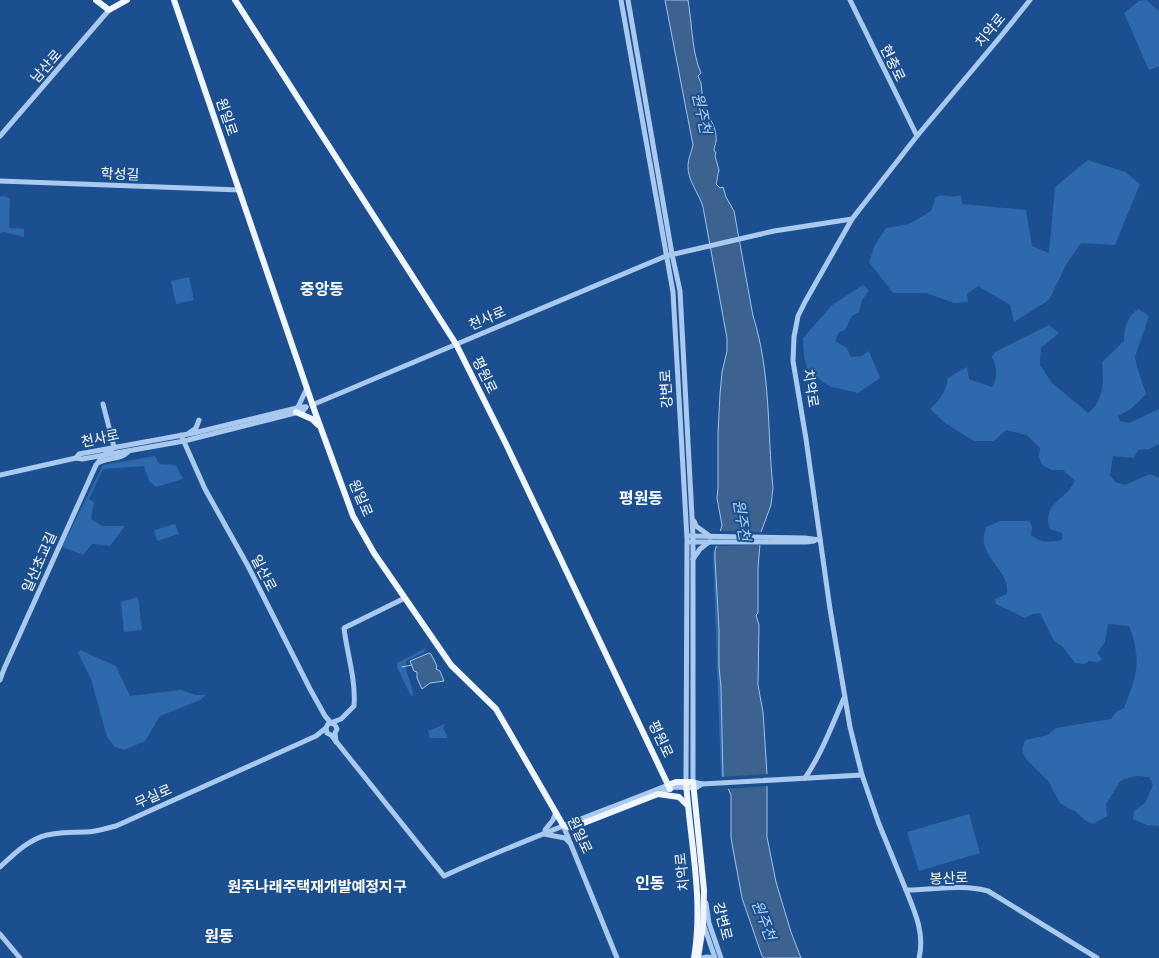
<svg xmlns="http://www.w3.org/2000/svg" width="1159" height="958" viewBox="0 0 1159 958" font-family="'Space Grotesk','Noto Sans KR',sans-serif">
	<rect width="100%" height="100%" fill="#1b4f8f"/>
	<g fill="#2e69ad">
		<path d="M1146,0L1159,11V66L1149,70L1124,13L1139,1Z"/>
		<path d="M1088,160L1125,172L1140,184L1115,245L1081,243L1067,263L1049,300L1014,322L1010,305L978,286L967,294L968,302L954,303L926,293H893L869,262L875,245L886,228L909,224L931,211L936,197C947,193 950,199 961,195L962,204L1026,210L1032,246L1049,253L1055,187Z"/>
		<path d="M2,196L10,198L9,228L24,229V237L4,232L0,233V197Z"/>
		<path d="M189,277L194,300L176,304L171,281Z"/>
		<path d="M863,285L869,291L862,300L859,312L852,316L845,330L839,332L835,341L847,348L851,357L862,356L869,351L880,378L858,393L832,387L824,383L807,368L804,356L803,338L832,305Z"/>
		<path d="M1138,309L1149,316L1135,357L1137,367L1146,394L1131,409L1118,416L1120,421L1129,423L1159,409V444L1149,449L1138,450L1134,458L1113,456L1110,475L1115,482L1125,485L1150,474L1159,478V826L1147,825L1133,819L1134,811L1145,803L1153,785L1149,777L1136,776L1121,780L1106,804L1107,816L1093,824L1086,821L1075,811L1069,809L1060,803L1048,781L1026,759L1022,750L1025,740L1048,735L1056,728L1111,719L1116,712L1124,708C1137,676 1142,660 1129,626L1108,624L1105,642L1097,653L1102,659L1098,662L1089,661L1084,664L1075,663L1062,646L1054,641L1040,613L1033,614L1025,618L996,604L995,599L1007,594C1009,572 989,564 984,543C983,538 985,532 986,527L1000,521H1030L1032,528L1031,535C1043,544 1048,542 1062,540V533L1050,529C1041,504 1066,500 1075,481L1063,470H1052L1042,465L1039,456L1040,448L1027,435L1006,430L994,441H974L945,423L930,409C940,400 946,391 948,378L967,367L969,379L992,387C998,377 997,368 992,357L995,352L1049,325L1059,333L1041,348L1040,365L1052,383L1088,413C1104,401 1104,381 1102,362L1124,341C1124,328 1127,317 1138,309Z"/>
		<path d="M155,456L159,464L176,465L183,479L156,487L149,481L144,466L103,469L89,499L94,502L91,519L102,526H125L110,546L92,544L83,555L62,547L103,465Z"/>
		<path d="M175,524L179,534L157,541L154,530Z"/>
		<path d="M715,551L719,629V667L721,687L723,777H721L713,552Z"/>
		<path d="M138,597L142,630L124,632L121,602Z"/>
		<path d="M426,648L424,652L406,661C404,675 413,681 413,696H411L397,667V663Z"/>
		<path d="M80,650L116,666L130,696L181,690L196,695H206L200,700L160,716L145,741L124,750L115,747L107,737L91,679L78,653Z"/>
		<path d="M445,724L443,728L448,738H430L428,731Z"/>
		<path d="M969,814L980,853L919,871L907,832Z"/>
	</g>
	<g fill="#3c6290" stroke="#9cc4f0">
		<path d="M665,0H688C692,23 692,54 701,73L698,76L701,83L704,111L705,114C713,119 717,133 716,142C716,144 714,147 714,150L716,153L715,156L719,170C717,175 718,179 716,184L720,188L723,187L726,197L734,211L753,316C771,372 767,430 773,488L771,505L761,532L758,568V613L756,615L759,625L758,685L763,712L767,774V837L776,882L791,932L801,958H764L762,956L742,898L731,838V795L723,777L721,687L719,667V629L715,559V551L722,525L717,498L718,488V433L720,394L722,372L727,351V338L703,207C699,193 687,180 688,165C688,159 692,151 693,145Z"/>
		<path d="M429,653L431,654L437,666L436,669L440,671L444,681L430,683L422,689L417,678V672L414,671L410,661Z"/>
	</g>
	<g fill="#1b4f8f">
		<path d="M718,531L763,532L762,545L714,546Z"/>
		<path d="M769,774V786L726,789L721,777Z"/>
	</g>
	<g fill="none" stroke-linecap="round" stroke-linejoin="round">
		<path stroke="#9cc4f0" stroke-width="1" d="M402,667L412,665"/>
		<g stroke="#a9c9ee" stroke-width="5">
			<path d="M621,0L673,292L687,539L686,782"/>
			<path d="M628,0L672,254L680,291L693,536V782L702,784L862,775"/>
			<path d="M850,0L917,136"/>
			<path d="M1030,0L1001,36L917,136L852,219L805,302L798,316L794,337L793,361L806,439L830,609L850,727L862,775L879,824L906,890C934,890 961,884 988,891L1097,958"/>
			<path d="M0,136L109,10"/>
			<path d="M0,181L240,190"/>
			<path d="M312,405L666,256L774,231L852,219"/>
			<path d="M298,407L307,388"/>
			<path d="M189,433L196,428L199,420"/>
			<path d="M181,435L205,489L248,566L310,689L325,716L331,723"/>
			<path d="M76,458L79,454L194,433L301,407H306"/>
			<path d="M100,462C110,457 120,460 128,452"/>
			<path d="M0,475L76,458L82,459L184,441L303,411L306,407"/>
			<path d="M694,521L696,526L711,537"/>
			<path d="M690,536L805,538L820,540"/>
			<path d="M690,542H806L814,541"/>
			<path d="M693,559L700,549L709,542"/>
			<path d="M0,680L4,669L96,465L103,456L114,447L103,404"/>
			<path d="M332,723L335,725L337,729L335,733L336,742"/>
			<path d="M326,728L327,733L331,735L444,876C517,842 593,815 668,785"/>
			<path d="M805,778C822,753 832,725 844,698"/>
			<path d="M658,794L674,787L696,788L702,784"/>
			<path d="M563,825L617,958"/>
			<path d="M545,830L553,820L556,812"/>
			<path d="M544,834L565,838L570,843"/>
			<path d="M0,867C13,855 29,839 47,835C60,832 73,832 86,832C96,832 107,828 116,826L316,736L326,728L328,724L341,719L354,706C356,679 347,654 344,628L405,598"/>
			<path d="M906,890C915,912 925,934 919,958"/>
			<path d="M706,903L709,923L721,958"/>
			<path d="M704,926L715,958"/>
			<path d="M0,934L20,958"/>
			<path d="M702,958L707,957L713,958"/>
		</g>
		<g stroke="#f0f6ff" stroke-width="6">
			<path d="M96,0L109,10L127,0"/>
			<path d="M174,0L315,412L353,516L374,553L451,665L496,709L563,825L571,828L658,794L679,797L687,805"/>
			<path d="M235,0L456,344L506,444L670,789"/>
			<path d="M296,412L312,419L318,425"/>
			<path d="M686,782C690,841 704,899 694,958"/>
			<path d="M668,785L676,782H693L704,890L703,926L698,958"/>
		</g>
	</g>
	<g text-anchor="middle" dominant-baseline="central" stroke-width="4" stroke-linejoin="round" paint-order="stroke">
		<g font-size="14" fill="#fff" stroke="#1b4f8f">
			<text transform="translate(990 30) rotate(-51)">치악로</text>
			<text transform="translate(893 63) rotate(64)">현충로</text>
			<text transform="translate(46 66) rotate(-49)">남산로</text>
			<text transform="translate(227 117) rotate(71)">원일로</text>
			<text transform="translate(120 174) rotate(2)">학성길</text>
			<text transform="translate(487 318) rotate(-23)">천사로</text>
			<text transform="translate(485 375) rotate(64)">평원로</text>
			<text transform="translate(811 388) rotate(81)">치악로</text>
			<text transform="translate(666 389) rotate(-93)">강변로</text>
			<text transform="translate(100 438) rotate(-12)">천사로</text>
			<text transform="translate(361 498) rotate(67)">원일로</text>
			<text transform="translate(39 562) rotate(-66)">일산초교길</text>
			<text transform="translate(264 573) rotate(63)">일산로</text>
			<text transform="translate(661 739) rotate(65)">평원로</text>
			<text transform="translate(153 796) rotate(-24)">무실로</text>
			<text transform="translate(580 835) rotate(65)">원일로</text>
			<text transform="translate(682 872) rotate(-96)">치악로</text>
			<text transform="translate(949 878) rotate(-2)">봉산로</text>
			<text transform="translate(723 921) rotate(76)">강변로</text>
		</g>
		<g font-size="15" font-style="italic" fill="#b5d3f5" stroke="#1b4f8f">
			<text transform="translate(702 113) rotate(78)">원주천</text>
			<text transform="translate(742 520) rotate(81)">원주천</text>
			<text transform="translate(764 920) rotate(69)">원주천</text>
		</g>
		<g font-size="15" font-weight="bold" fill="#fff" stroke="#1b4f8f">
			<text x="317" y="886">원주나래주택재개발예정지구</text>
		</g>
		<g font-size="16" font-weight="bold" fill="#fff" stroke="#1b4f8f">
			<text x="322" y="289">중앙동</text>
			<text x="641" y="498">평원동</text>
			<text x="650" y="883">인동</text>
			<text x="219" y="936">원동</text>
		</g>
	</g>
</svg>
